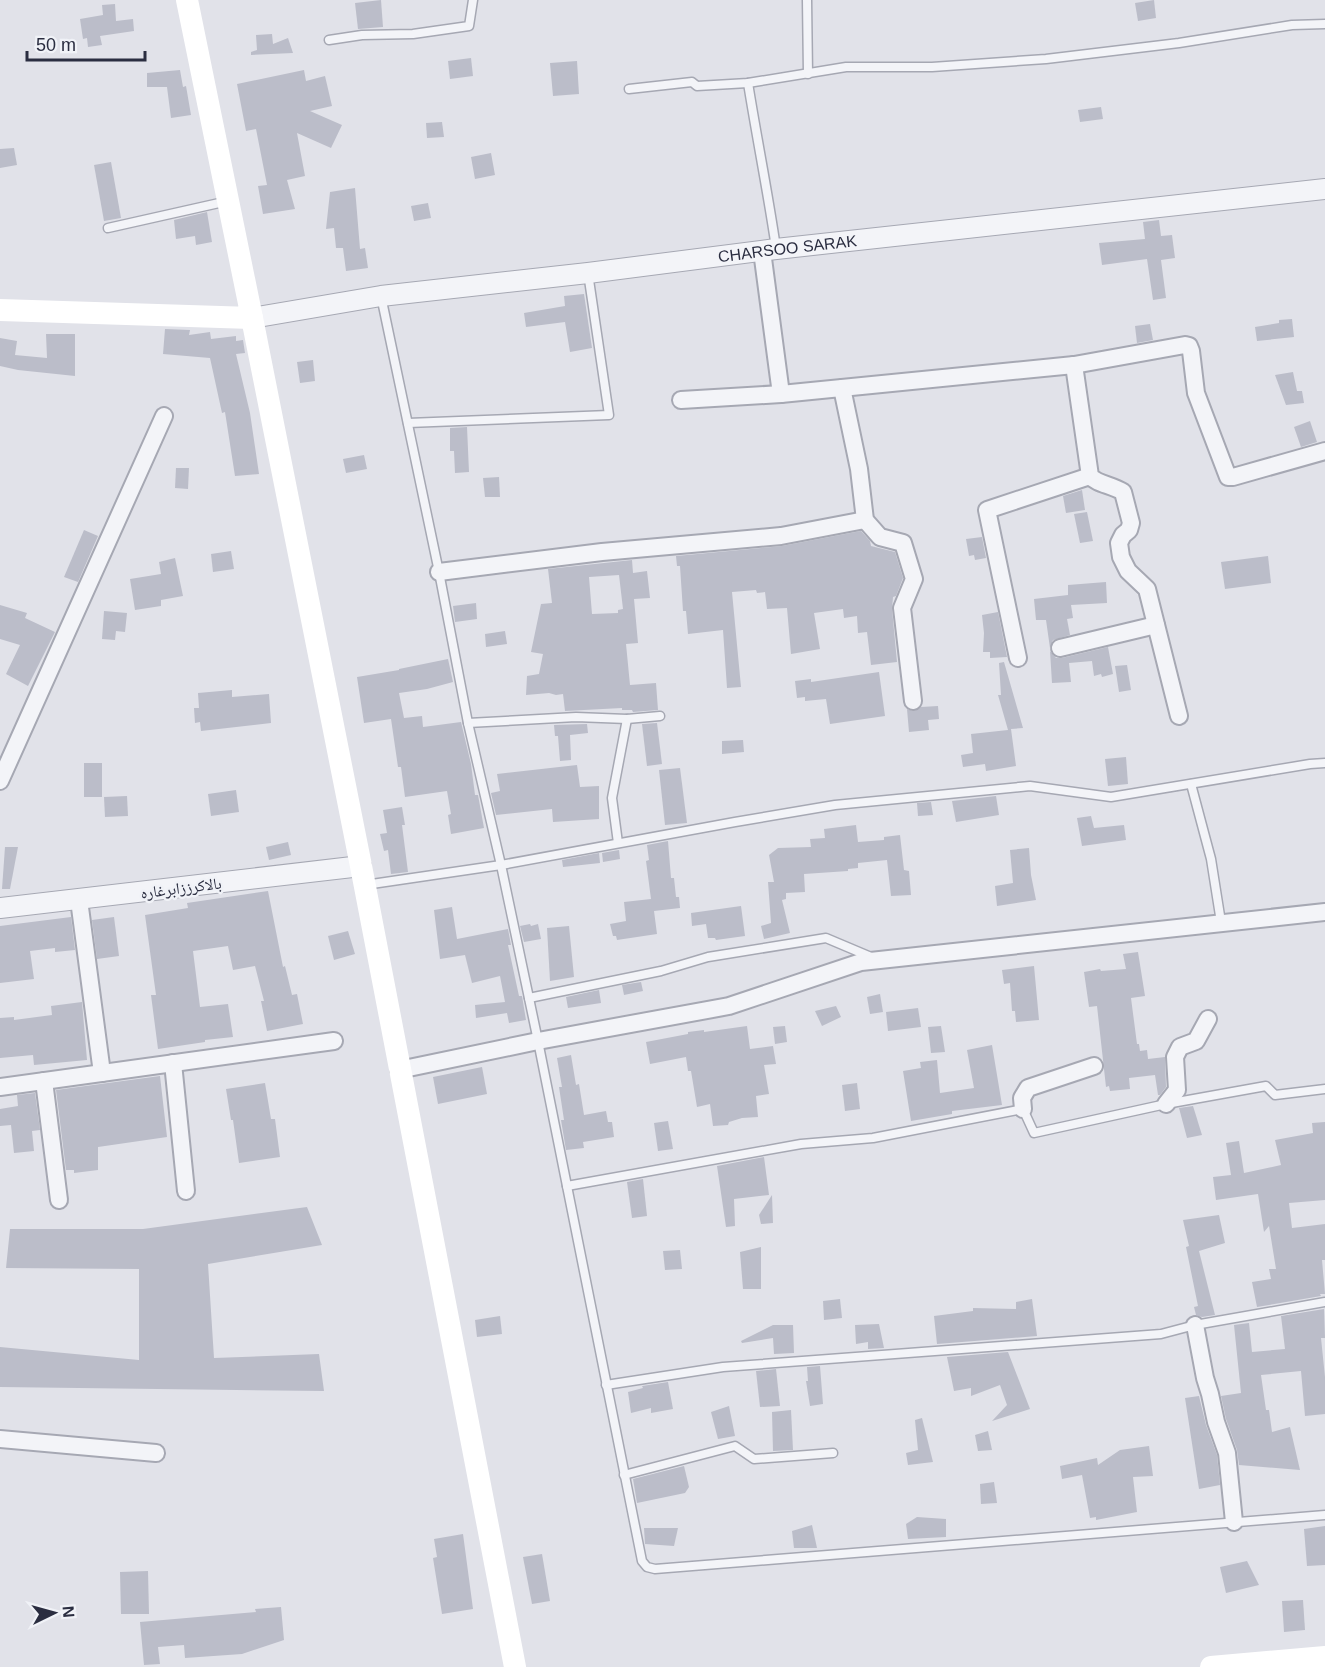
<svg xmlns="http://www.w3.org/2000/svg" width="1325" height="1667" viewBox="0 0 1325 1667" font-family="Arial,'Noto Naskh Arabic',sans-serif">
	<rect width="100%" height="100%" fill="#e1e2e9"/>
	<g fill="#bbbdc9" fill-rule="evenodd">
		<path d="M381,0L383,27L358,29L355,3Z"/>
		<path d="M1154,0L1156,18L1138,21L1135,3Z"/>
		<path d="M115,4L116,21L133,19L134,31L100,36L102,45L88,47L87,38L83,39L80,19L103,15L102,5Z"/>
		<path d="M272,34L273,44L288,38L293,53L251,55V52L257,50L256,35Z"/>
		<path d="M471,58L473,76L450,79L448,61Z"/>
		<path d="M577,61L579,94L553,96L550,63Z"/>
		<path d="M180,70L183,87L186,86L191,115L171,118L167,87H147V73Z"/>
		<path d="M304,70L306,81L325,76L332,106L310,111L342,125L331,148L297,133L305,176L287,180L295,209L263,214L258,186L267,185L256,129L246,131L237,84Z"/>
		<path d="M1101,107L1103,119L1080,122L1078,110Z"/>
		<path d="M442,122L444,137L427,138L426,123Z"/>
		<path d="M14,148L17,165L0,168V149Z"/>
		<path d="M491,153L495,175L475,179L471,157Z"/>
		<path d="M111,162L121,218L104,221L94,165Z"/>
		<path d="M355,188L360,249L365,248L368,268L346,271L343,248H336L334,228L326,229L330,192Z"/>
		<path d="M428,203L431,218L414,221L411,206Z"/>
		<path d="M207,212L212,242L196,245L195,236L176,239L174,220Z"/>
		<path d="M1159,220L1161,236L1172,235L1175,258L1161,260L1166,298L1153,300L1147,259L1102,265L1099,243L1145,239L1143,222Z"/>
		<path d="M584,294L592,348L570,352L565,322L526,327L524,313L565,306L564,296Z"/>
		<path d="M1292,319L1294,337L1257,341L1255,327L1279,323V320Z"/>
		<path d="M1150,324L1153,340L1137,343L1135,326Z"/>
		<path d="M165,329L190,330L189,335L210,332L211,339L236,336V341L243,340L245,353L236,354L250,413L259,474L235,476L225,412L222,413L210,358L163,354Z"/>
		<path d="M46,334H75V376L18,370L0,366V338L17,341L15,355L47,358Z"/>
		<path d="M313,360L315,381L300,383L297,362Z"/>
		<path d="M1293,372L1297,391H1302L1304,403L1286,405L1275,375Z"/>
		<path d="M1310,421L1317,442L1301,447L1294,427Z"/>
		<path d="M467,427L469,472L455,473L454,451H450V428Z"/>
		<path d="M364,455L367,469L346,473L343,459Z"/>
		<path d="M176,468H189L188,489L175,488Z"/>
		<path d="M499,477L500,497H485L483,478Z"/>
		<path d="M1082,490L1085,510L1066,513L1063,496Z"/>
		<path d="M1087,512L1093,541L1080,543L1074,514Z"/>
		<path d="M84,530L98,536L78,582L64,577Z"/>
		<path d="M861,531L870,541L871,546L895,552L903,578L896,596L893,597L892,609L897,662L871,665L867,632L858,633L857,616L844,618L843,609L814,613L820,649L791,654L787,608L767,609L765,592L757,593L756,590L732,592L741,687L727,688L723,630L688,634L686,611H683L680,566H677L676,556L782,546Z"/>
		<path d="M982,537L986,558L975,560L974,555L969,556L966,539Z"/>
		<path d="M231,551L234,569L213,572L211,554Z"/>
		<path d="M1268,556L1271,583L1225,589L1221,562Z"/>
		<path d="M175,558L183,596L161,600V606L135,610L130,579L161,574L159,562Z"/>
		<path d="M632,560L633,573L647,571L650,598L634,599L638,643L626,644L630,685L656,683L658,710L633,712L632,710H622V708L565,711L563,694L556,695L549,693L526,695L527,676L539,674L543,654L531,652L541,604L552,603L548,569ZM619,575L623,609L618,610V613L592,614L589,577Z"/>
		<path d="M1106,582L1107,603L1071,605L1073,618L1067,619L1070,635L1053,640L1050,648L1046,620H1036L1034,599L1068,595V585Z"/>
		<path d="M476,603L477,619L455,622L453,606Z"/>
		<path d="M0,605L27,613L25,618L55,632L28,686L6,674L20,645L0,639Z"/>
		<path d="M104,611L127,613L125,632L116,631L115,640L102,639Z"/>
		<path d="M998,612L1007,657L990,658V652H983L984,633L982,615Z"/>
		<path d="M505,631L507,644L486,647L485,634Z"/>
		<path d="M1108,647L1113,674L1102,677L1101,674L1094,676L1092,661L1069,663L1071,682L1052,683L1050,651L1056,658H1062Z"/>
		<path d="M448,659L453,682L427,689L399,693L404,718L422,716L423,727L461,722L471,764L475,795H478L484,828L451,834L448,815L451,814L447,791L405,797L401,767H398L391,719L364,723L357,677L399,670V669Z"/>
		<path d="M1004,662L1023,728L1011,729L1016,766L986,771L985,764L963,767L961,755L973,753L971,734L1008,730L998,695H1001L999,663Z"/>
		<path d="M1127,665L1131,690L1119,692L1115,666Z"/>
		<path d="M879,672L885,716L830,724L826,699L805,701V697L797,698L795,681L811,679V682Z"/>
		<path d="M232,690V697L269,694L271,723L201,731L200,722L195,723L194,708H199L198,693Z"/>
		<path d="M938,706L939,719L928,720L929,730L909,732L907,709L914,711L921,707Z"/>
		<path d="M657,723L662,764L647,766L642,724Z"/>
		<path d="M587,724L588,733L570,735L571,760L560,761L558,736H555L554,725Z"/>
		<path d="M743,740L744,752L722,754V741Z"/>
		<path d="M1126,757L1128,784L1108,786L1105,759Z"/>
		<rect x="84" y="763" width="18" height="34"/>
		<path d="M577,765L580,787L599,786V819L553,822L552,809L496,815L491,793L500,791L497,774Z"/>
		<path d="M680,768L687,823L665,825L659,770Z"/>
		<path d="M236,790L239,812L211,816L208,794Z"/>
		<path d="M127,796L128,816L105,817L104,797Z"/>
		<path d="M996,796L999,815L956,822L952,801Z"/>
		<path d="M931,802L933,815L918,816L917,803Z"/>
		<path d="M402,807L405,825H402L408,872L391,874L388,850L384,851L380,834L387,833L383,810Z"/>
		<path d="M1091,816L1094,828L1124,825L1126,840L1082,846L1077,818Z"/>
		<path d="M856,825L858,842L884,840V837L900,835L904,870L909,871L911,895L891,896L887,860L858,863V868L848,869V871L804,874L805,892L786,893V899L782,900L790,933L764,939L761,926L771,923L768,882H774L769,855L778,848L811,847L810,839L825,838L824,829Z"/>
		<path d="M668,841L671,878H674L676,897H679L680,908L654,911L657,934L617,940L616,936H613L610,924L626,921L624,902L651,899L646,861L649,860L647,845Z"/>
		<path d="M288,842L291,855L269,860L266,847Z"/>
		<path d="M5,847H18L10,889H2Z"/>
		<path d="M1029,848L1031,875L1036,900L997,906L995,886L1013,883L1010,850Z"/>
		<path d="M619,850L620,859L603,862L602,853Z"/>
		<path d="M599,853L600,863L563,867L562,860Z"/>
		<path d="M268,891L283,967L285,966L292,995L297,994L303,1024L267,1031L261,1001H264L255,966L233,970L228,946L193,951L200,1007L228,1004L233,1037L205,1040V1042L158,1049L151,995H156L145,915L188,908L187,903Z"/>
		<path d="M741,906L745,936L716,940L715,938H708L706,924L692,926L691,913Z"/>
		<path d="M452,907L457,939L508,929L511,945H508L519,996H522L526,1020L509,1023L507,1013L476,1018L475,1005L505,1002L500,976L472,983L465,955L440,959L434,910Z"/>
		<path d="M71,917L75,950L55,952V948L30,951L34,979L0,983V926Z"/>
		<path d="M114,917L119,956L97,959L92,920Z"/>
		<path d="M530,924L531,926L538,924L541,939L524,942L520,926Z"/>
		<path d="M569,926L574,977L550,981L547,928Z"/>
		<path d="M348,931L355,954L334,960L328,936Z"/>
		<path d="M1138,952L1145,996L1131,998L1137,1044H1139L1140,1051L1147,1050L1148,1059L1165,1057L1166,1087L1160,1095H1158L1155,1075L1129,1078L1130,1089L1110,1091L1109,1086L1106,1087L1097,1006L1089,1007L1084,972L1100,969L1101,971L1126,969L1123,954Z"/>
		<path d="M1034,966L1039,1020L1016,1022L1015,1011H1012L1010,983L1004,984L1002,970Z"/>
		<path d="M641,982L643,991L624,995L622,985Z"/>
		<path d="M599,990L601,1003L568,1008L566,997Z"/>
		<path d="M880,994L883,1012L870,1014L867,997Z"/>
		<path d="M82,1002L87,1060L34,1065L33,1055L0,1058V1018L14,1017V1020L52,1015L51,1006Z"/>
		<path d="M836,1006L841,1017L822,1026L815,1011Z"/>
		<path d="M918,1008L921,1027L888,1031L886,1012Z"/>
		<path d="M747,1026L750,1049L773,1046L776,1064L764,1065L769,1094L756,1096L758,1117L742,1118L729,1122L728,1125L713,1126L710,1104L697,1107L691,1071H688L686,1057L650,1064L646,1042L688,1034V1032L704,1030V1032Z"/>
		<path d="M785,1026L787,1042L775,1044L773,1027Z"/>
		<path d="M941,1026L945,1052L931,1053L928,1027Z"/>
		<path d="M992,1045L1002,1105L952,1111V1114L911,1121L903,1071L921,1068L920,1062L937,1060L940,1093L974,1088L967,1050Z"/>
		<path d="M571,1055L576,1085L579,1084L584,1115L606,1111L608,1122H612L614,1137L583,1142L584,1148L566,1150L561,1120H564L559,1087H562L557,1058Z"/>
		<path d="M482,1067L487,1094L438,1104L433,1077Z"/>
		<path d="M160,1076L167,1137L98,1147V1170L74,1173V1170H66L56,1090Z"/>
		<path d="M265,1083L271,1119H275L280,1157L239,1163L233,1120H231L226,1089Z"/>
		<path d="M857,1083L860,1109L845,1111L842,1085Z"/>
		<path d="M35,1093L40,1130L32,1131L34,1151L14,1153L11,1125L0,1126V1109L18,1106L17,1095Z"/>
		<path d="M1193,1106L1202,1135L1187,1138L1179,1108Z"/>
		<path d="M668,1121L673,1149L658,1151L654,1123Z"/>
		<path d="M1325,1122V1200L1289,1203L1292,1228L1325,1224V1260H1322L1325,1294H1320L1321,1296L1257,1307L1252,1282L1271,1279L1269,1269H1276L1269,1226L1264,1232L1258,1194L1216,1200L1213,1177L1231,1175L1226,1143L1239,1141L1244,1173L1281,1165L1275,1140L1313,1133L1312,1123Z"/>
		<path d="M764,1157L769,1195L734,1199L735,1226L726,1227L717,1166Z"/>
		<path d="M643,1179L647,1216L632,1218L627,1182Z"/>
		<path d="M772,1195L773,1223L761,1224L759,1215Z"/>
		<path d="M307,1207L322,1245L208,1264L214,1358L319,1354L324,1391L0,1387V1347L139,1360V1269L6,1268L10,1229H143Z"/>
		<path d="M1219,1215L1225,1243L1199,1251L1215,1315L1202,1317L1196,1315L1194,1307L1198,1306L1186,1247L1189,1246L1183,1220Z"/>
		<path d="M761,1247V1289H743L740,1252Z"/>
		<path d="M680,1250L682,1269L665,1270L663,1251Z"/>
		<path d="M840,1299L842,1318L824,1320L823,1301Z"/>
		<path d="M1032,1299L1037,1336L937,1344L934,1316L973,1311V1308L1016,1309V1302Z"/>
		<path d="M1324,1309L1325,1338H1321L1325,1377V1414L1305,1416L1301,1371L1261,1375L1266,1410H1269L1272,1432L1290,1427L1300,1470L1239,1465L1237,1450L1226,1419L1221,1396L1241,1393L1234,1325L1249,1323L1252,1352L1285,1349L1281,1316Z"/>
		<path d="M500,1316L502,1334L477,1337L475,1320Z"/>
		<path d="M879,1324L884,1348L868,1349V1342L856,1344L855,1325Z"/>
		<path d="M773,1325H793L794,1353L774,1354L773,1338L742,1343L741,1341Z"/>
		<path d="M1008,1352L1030,1409L992,1421L1007,1405L1000,1385L971,1396V1388L954,1391L947,1357Z"/>
		<path d="M820,1366L823,1404L810,1406L806,1381H808L807,1367Z"/>
		<path d="M776,1369L780,1406L760,1407L756,1371Z"/>
		<path d="M668,1382L673,1409L651,1413V1408L631,1413L628,1392L643,1388L642,1386Z"/>
		<path d="M1199,1396L1206,1425L1217,1455L1220,1485L1199,1489L1185,1398Z"/>
		<path d="M729,1406L735,1436L718,1439L711,1412Z"/>
		<path d="M791,1410L793,1450L773,1451L772,1412Z"/>
		<path d="M922,1418L933,1462L908,1465L906,1453L918,1450L915,1420Z"/>
		<path d="M988,1431L992,1450L978,1451L975,1435Z"/>
		<path d="M1149,1446L1153,1476L1133,1477L1137,1512L1096,1520V1517L1090,1518L1082,1475L1062,1479L1060,1466L1097,1458L1098,1465L1120,1450Z"/>
		<path d="M684,1466L689,1487L685,1493L637,1503L633,1479Z"/>
		<path d="M994,1482L997,1503L981,1504L980,1484Z"/>
		<path d="M917,1517L946,1519V1537L908,1539L906,1524Z"/>
		<path d="M812,1525L817,1548H794L792,1531Z"/>
		<path d="M1325,1526V1565L1307,1566L1304,1529Z"/>
		<path d="M644,1528H678L674,1546L645,1544Z"/>
		<path d="M463,1534L473,1609L442,1614L433,1558L437,1557L434,1539Z"/>
		<path d="M542,1554L550,1601L532,1604L523,1557Z"/>
		<path d="M1247,1561L1259,1585L1226,1593L1220,1567Z"/>
		<path d="M148,1571L149,1614H121L120,1572Z"/>
		<path d="M1303,1600L1305,1630L1284,1632L1282,1601Z"/>
		<path d="M281,1607L284,1640L242,1654L185,1658L184,1645L158,1647L160,1664L144,1665L140,1622L256,1612L255,1609Z"/>
	</g>
	<g fill="none" stroke-linecap="round" stroke-linejoin="round">
		<g stroke="#a6a8b3" stroke-width="11">
			<g id="service">
				<path d="M807,0L808,74"/>
				<path d="M329,40L362,35L413,34L469,26L473,0"/>
				<path d="M748,83C757,139 768,193 776,248"/>
				<path d="M629,89L692,82L697,86L748,83L846,67H932L1046,59L1179,43L1292,25L1325,24"/>
				<path d="M108,228L228,201"/>
				<path d="M381,296L439,572L468,723L501,865L538,1041L642,1561L647,1567L655,1569L1325,1515"/>
				<path d="M408,423L609,415L588,273"/>
				<path d="M468,723L576,717L627,719L660,716"/>
				<path d="M1191,784L1211,859L1221,922"/>
				<path d="M618,843L612,798L627,719"/>
				<path d="M365,885L501,865L735,822L835,805L1030,786L1111,797L1310,764L1325,763"/>
				<path d="M529,998L661,971L708,957L826,938L871,957"/>
				<path d="M567,1186L801,1144L873,1138L1023,1109L1034,1133L1166,1104L1266,1086L1275,1095L1325,1089"/>
				<path d="M606,1385L723,1367L1161,1334L1195,1325L1325,1302"/>
				<path d="M624,1475L735,1446L754,1459L833,1453"/>
			</g>
		</g>
		<g stroke="#a6a8b3" stroke-width="20">
			<g id="minor">
				<path d="M762,251L781,394"/>
				<path d="M1074,365L1090,476C1097,484 1112,485 1123,492L1131,523L1129,530L1123,535L1119,543L1121,557L1128,571L1147,589L1179,716"/>
				<path d="M842,388L859,469L865,520L880,537L903,543L914,579L902,608L913,701"/>
				<path d="M681,400L781,394L1074,365L1185,345L1189,346L1191,351L1196,393L1228,477H1233L1325,451"/>
				<path d="M439,572L602,552L781,536L865,520"/>
				<path d="M1060,648L1156,625"/>
				<path d="M1018,658L987,510L1090,476"/>
				<path d="M0,781L164,416"/>
				<path d="M79,900L102,1073"/>
				<path d="M173,1063L186,1191"/>
				<path d="M399,1070L538,1041L729,1006L861,962L1325,912"/>
				<path d="M44,1081L59,1200"/>
				<path d="M0,1087L334,1041"/>
				<path d="M1166,1104L1177,1090L1175,1057L1180,1047L1196,1041L1208,1019"/>
				<path d="M1023,1109L1022,1098L1028,1088L1094,1066"/>
				<path d="M1195,1325L1205,1378L1210,1394L1216,1422L1227,1453L1234,1522"/>
				<path d="M0,1439L156,1453"/>
			</g>
		</g>
		<g stroke="#a6a8b3" stroke-width="22">
			<g id="tertiary">
				<path id="s1" d="M252,318L381,296L588,273L776,249L1325,189"/>
				<path d="M0,908L361,866"/>
			</g>
		</g>
		<use href="#service" stroke="#f3f4f8" stroke-width="8"/>
		<use href="#minor" stroke="#f3f4f8" stroke-width="16"/>
		<use href="#tertiary" stroke="#f3f4f8" stroke-width="20"/>
		<g stroke="#fff" stroke-width="22">
			<path d="M0,310L252,318L187,0"/>
			<path d="M252,318L361,866L515,1667"/>
			<path d="M1211,1667L1325,1657"/>
		</g>
	</g>
	<g text-anchor="middle" dominant-baseline="central" stroke-width="5" stroke-linejoin="round" paint-order="stroke">
		<g font-size="16" fill="#2a2d40" stroke="#f0f2f7">
			<text stroke="none"><textPath href="#s1" startOffset="540">CHARSOO SARAK</textPath></text>
			<text transform="translate(181 888) rotate(-7)">بالاکرززابرغاره</text>
		</g>
	</g>
	<g transform="translate(54 1613) rotate(85)" stroke="#f0f2f7" stroke-width="4.5" paint-order="stroke">
	<path d="M0-4.5L10 22L0 15L-10 22Z" fill="#2a2d40"/>
	<text y="-9" font-size="16" font-weight="bold" text-anchor="middle" fill="#2a2d40">N</text>
	</g>
	<path d="M27 51v9h118v-9" fill="none" stroke="#2a2d40" stroke-width="3"/>
	<text x="36" y="51" font-size="18" fill="#2a2d40" stroke="#f0f2f7" stroke-width="4.5" paint-order="stroke">50 m</text>
</svg>
